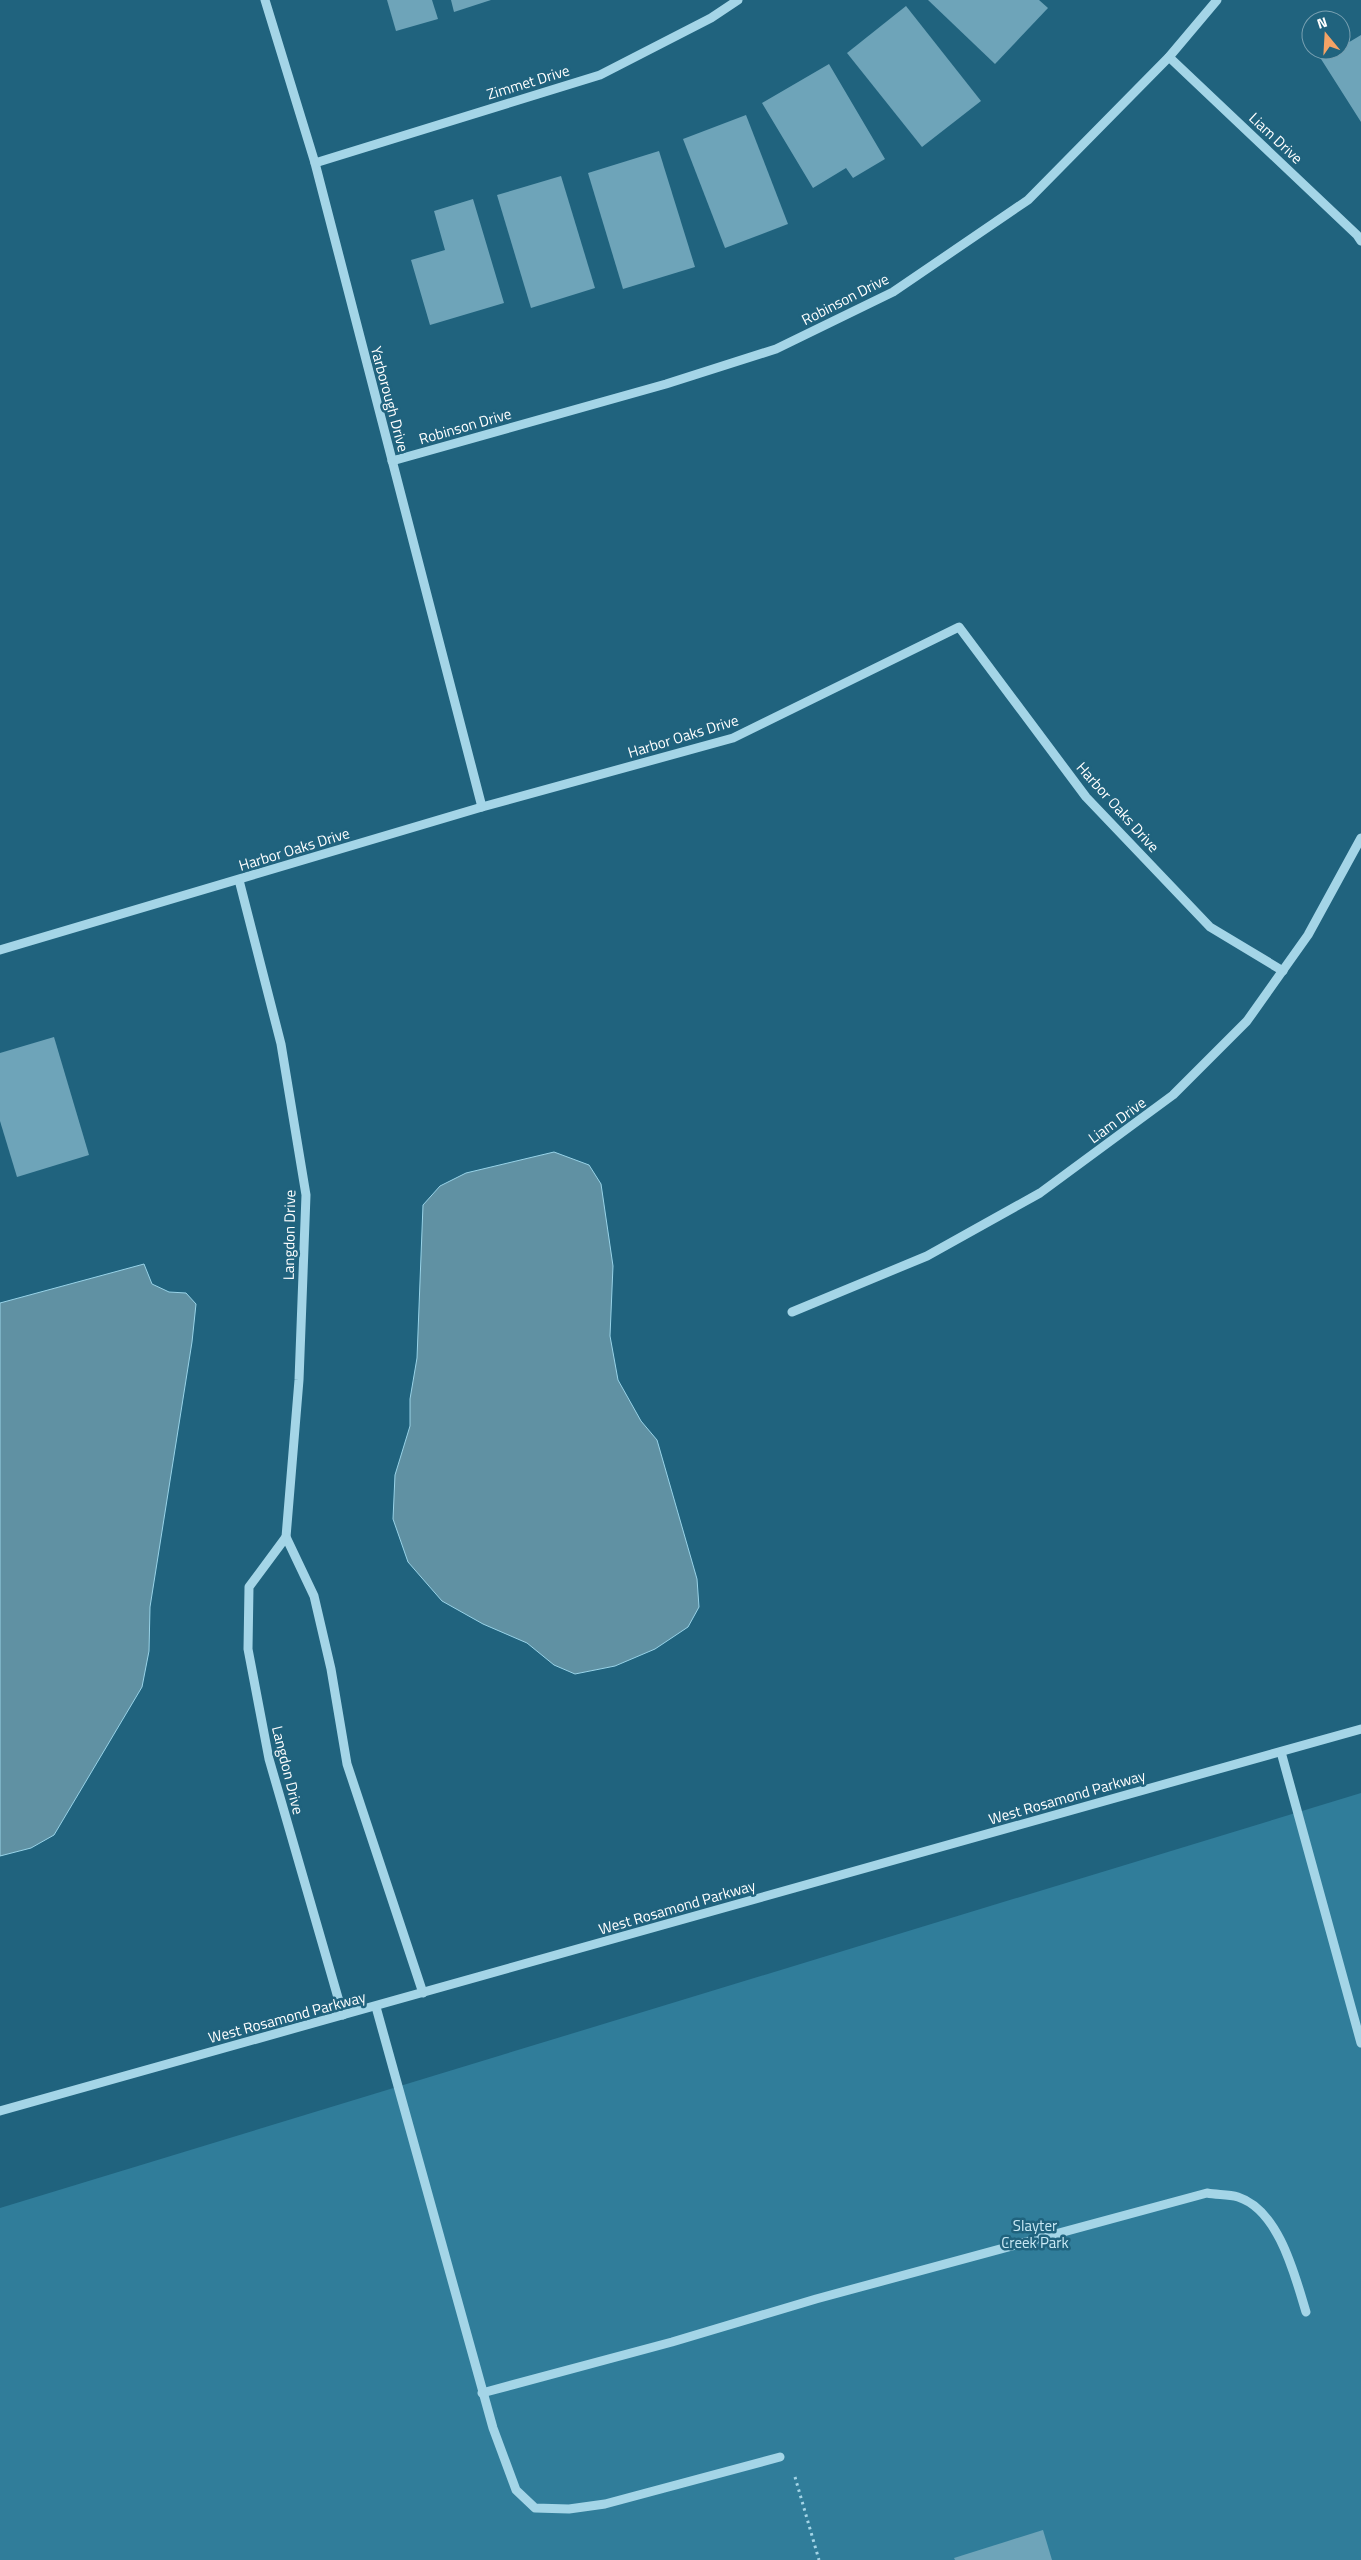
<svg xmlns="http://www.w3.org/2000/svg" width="1361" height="2560" viewBox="0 0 1361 2560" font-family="'Titillium Web',sans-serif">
	<rect width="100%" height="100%" fill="#20637e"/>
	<path fill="#307d9a" d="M1361,1793V2560H0V2208Z"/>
	<g fill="#6091a3" stroke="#98d3e8">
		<path d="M554,1152L589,1165L601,1184L613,1266L610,1336L618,1380L641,1421L657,1440L697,1579L699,1607L688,1627L655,1649L615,1666L575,1674L554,1665L527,1643L483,1624L442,1601L408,1562L393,1519L395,1475L410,1426V1399L417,1358L423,1205L440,1186L466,1173Z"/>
		<path d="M144,1264L152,1284L169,1292L186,1293L196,1304L192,1342L150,1607L149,1651L142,1687L54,1835L31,1848L0,1856V1303Z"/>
	</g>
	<g fill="#6ea4b9">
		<path d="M387,0H432L438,19L396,31Z"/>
		<path d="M451,0H491L454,12Z"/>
		<path d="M928,0H1039L1048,8L995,64Z"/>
		<path d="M906,6L981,101L922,147L847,53Z"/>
		<path d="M1361,35V122L1321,59L1337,50H1341V47Z"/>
		<path d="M829,64L885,159L853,178L846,168L813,188L762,103Z"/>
		<path d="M746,115L788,224L725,248L683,139Z"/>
		<path d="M659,151L695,267L623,289L588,173Z"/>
		<path d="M561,176L595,288L531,308L497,195Z"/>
		<path d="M473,199L504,303L430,325L411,260L445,250L434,211Z"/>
		<path d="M54,1037L89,1155L17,1177L0,1121V1053Z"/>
		<path d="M1043,2530L1052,2560H955L954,2558Z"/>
	</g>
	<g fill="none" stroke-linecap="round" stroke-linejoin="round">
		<path stroke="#a4d5e7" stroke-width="3" stroke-dasharray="2.5 4" stroke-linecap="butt" d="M795,2477L819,2560"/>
		<g stroke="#a4d5e7" stroke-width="9">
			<path d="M265,0L315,163L482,807"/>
			<path d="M1169,57L1357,235L1361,241"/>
			<path d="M315,163L600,75L711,18L738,0"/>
			<path d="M392,461L666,384L776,349L893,292L1028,200L1169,57L1217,0"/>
			<path d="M239,880L281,1044L306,1195L299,1380L286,1537L314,1596L331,1669L347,1764L423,1993"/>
			<path d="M0,950L482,807L733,738L959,627L1086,797L1210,927L1283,971"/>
			<path d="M792,1312L927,1256L1040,1193L1173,1095L1247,1021L1308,935L1361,838"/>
			<path d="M286,1537L249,1587L248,1649L269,1759L343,2015"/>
			<path d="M1281,1752L1361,2043"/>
			<path d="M376,2007L493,2428L516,2490L535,2508L569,2509L605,2504L780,2457"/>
			<path d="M0,2111L1361,1729"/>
			<path d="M482,2393L672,2342L816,2299L1207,2193C1217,2195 1228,2194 1238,2197C1279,2210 1295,2276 1306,2312"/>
		</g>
	</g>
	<g text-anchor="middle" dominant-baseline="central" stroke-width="5" stroke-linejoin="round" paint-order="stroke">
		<g font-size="15" fill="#fff" stroke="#20637e">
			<text transform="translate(528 82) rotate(-17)">Zimmet Drive</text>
			<text transform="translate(1276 138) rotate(43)">Liam Drive</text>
			<text transform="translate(845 299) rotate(-27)">Robinson Drive</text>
			<text transform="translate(390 399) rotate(75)">Yarborough Drive</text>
			<text transform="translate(465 426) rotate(-16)">Robinson Drive</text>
			<text transform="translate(683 736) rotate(-17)">Harbor Oaks Drive</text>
			<text transform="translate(1118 807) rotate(48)">Harbor Oaks Drive</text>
			<text transform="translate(294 849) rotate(-17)">Harbor Oaks Drive</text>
			<text transform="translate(1117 1120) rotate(-36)">Liam Drive</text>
			<text transform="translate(289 1235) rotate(-89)">Langdon Drive</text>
			<text transform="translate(288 1770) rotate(76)">Langdon Drive</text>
			<text transform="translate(1067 1797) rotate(-16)">West Rosamond Parkway</text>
			<text transform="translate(677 1907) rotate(-16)">West Rosamond Parkway</text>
			<text transform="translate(287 2017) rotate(-15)">West Rosamond Parkway</text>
		</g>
		<g font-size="15" fill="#c8e9f5" stroke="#20637e">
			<text x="1035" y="2225">Slayter<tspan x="1035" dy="17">Creek Park</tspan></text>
		</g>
	</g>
	<g transform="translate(1326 35) rotate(342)"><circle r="24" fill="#20637e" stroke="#79a1b2"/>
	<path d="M0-4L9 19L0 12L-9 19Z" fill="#f4a365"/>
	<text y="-8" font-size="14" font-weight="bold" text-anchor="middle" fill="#ffffff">N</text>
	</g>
</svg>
